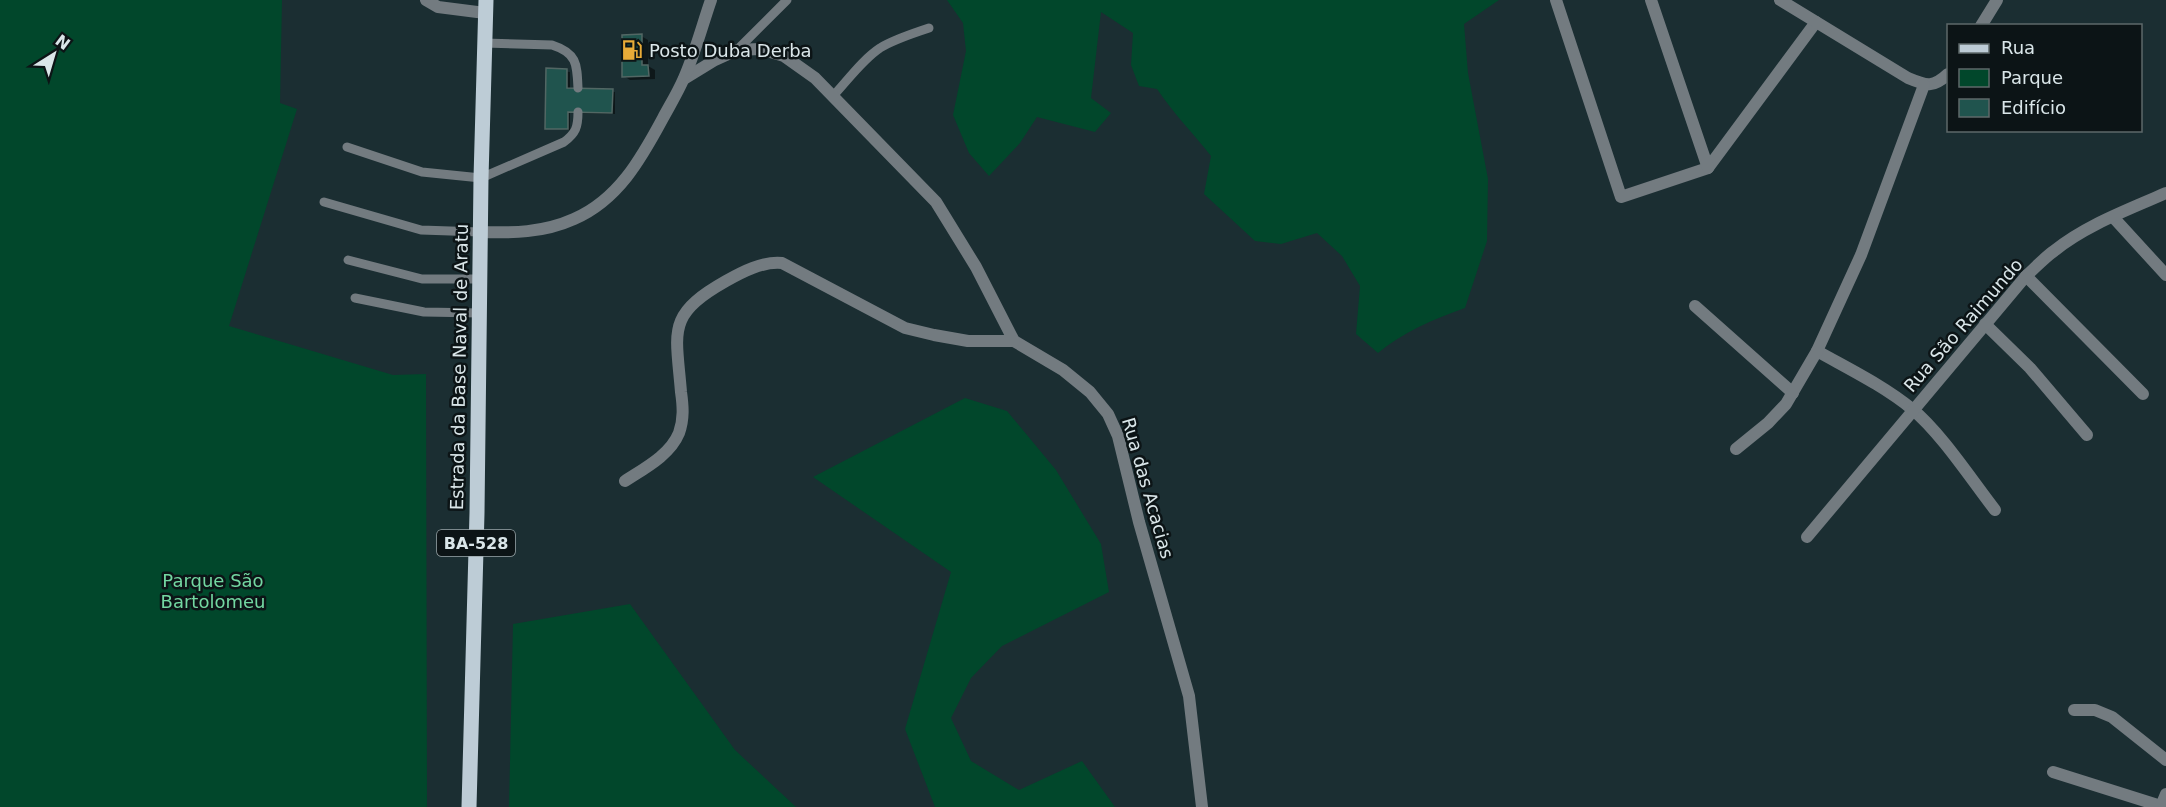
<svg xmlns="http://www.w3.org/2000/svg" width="2166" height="807" viewBox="0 0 2166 807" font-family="'DejaVu Sans',sans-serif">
	<rect width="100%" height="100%" fill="#1b2e32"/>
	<g fill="#01472b">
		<path d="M0,0H282L280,103L297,109L229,326L393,375L426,374L427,807H0Z"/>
		<path d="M947,0H1499L1464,24L1468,73L1488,179L1487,241L1465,308C1434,319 1403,332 1378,353L1356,334L1360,286L1342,256L1317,233L1281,244L1255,241L1204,194L1211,156C1193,133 1173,113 1157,89L1139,86L1131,65L1133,33L1101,12L1091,98L1111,113L1095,132L1037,117L1020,143L989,176L969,153L953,115L966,51L963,23Z"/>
		<path d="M965,398L1007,411L1056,470L1101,544L1109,592L1002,646L971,678L951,718L971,761L1019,790L1082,761L1115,807H935L905,729L951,572L813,477Z"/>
		<path d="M630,604L735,750L796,807H509L513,624Z"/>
	</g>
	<g fill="#0007">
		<path d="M641,36L648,40V66L655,70V79L630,80L624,76Z"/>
		<path d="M548,70L570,72V89L615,92V114L570,113V130L547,128Z"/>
	</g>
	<g fill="#20544e" stroke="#526764" stroke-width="1.5">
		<path d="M642,34V65H648L649,76L622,77V35Z"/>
		<path d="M546,68L567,69V88L613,89L612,113L568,112V129H545Z"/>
	</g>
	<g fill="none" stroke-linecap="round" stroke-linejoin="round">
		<g stroke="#737b80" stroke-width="9">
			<path d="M484,43L552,45C577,53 577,64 578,88"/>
			<path d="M737,50L787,0"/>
			<path d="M833,96C848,80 862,60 880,48C895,39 912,34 929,28"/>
			<path d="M347,147L422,172L481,178L564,142C576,133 578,127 578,112"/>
			<path d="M324,202L421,230L480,232"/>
			<path d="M348,260L422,279H480"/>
			<path d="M355,298L424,312L480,313"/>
		</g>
		<g stroke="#737b80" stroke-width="12">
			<path d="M426,0L438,7L485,13"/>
			<path d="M1556,0L1621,197L1708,168L1816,22"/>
			<path d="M1651,0L1708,168"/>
			<path d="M1780,0L1908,78C1927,86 1933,88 1948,74"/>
			<path d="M1981,26L1997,0"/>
			<path d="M684,79L715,60L737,50L760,49L784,56L815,78L936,202L976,267L1014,341L1063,370L1090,392L1108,414L1118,436L1139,522L1189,696L1202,807"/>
			<path d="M2113,217L2166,275"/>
			<path d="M2026,276L2143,394"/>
			<path d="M1695,306L1793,393"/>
			<path d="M1985,324L2030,368L2087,435"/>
			<path d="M1817,351C1849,369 1884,386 1912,409C1941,433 1971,479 1995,510"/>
			<path d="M1736,449L1768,423L1786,404L1817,351L1861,255L1924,85"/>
			<path d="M625,481C645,468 670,455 679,433C684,419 683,406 681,392C676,330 666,315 726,281C742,272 763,261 782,263L905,328L934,335L968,341H1014"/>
			<path d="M1807,537L2026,276C2035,268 2044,258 2054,251C2086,225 2128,210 2166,193"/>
			<path d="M2074,710H2095L2112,717L2166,760"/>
			<path d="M2053,772L2164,807"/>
			<path d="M2161,806L2166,794"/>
		</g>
		<path stroke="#737b80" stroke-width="12" d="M480,232C512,233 543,233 574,219C618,200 641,159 663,118C670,105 678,92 684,78C695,53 702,26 711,0"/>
		<path stroke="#bdccd6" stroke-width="15" d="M469,807L477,513L481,178L486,0"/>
	</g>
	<defs>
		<g id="fuel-bare" transform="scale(1.62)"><path d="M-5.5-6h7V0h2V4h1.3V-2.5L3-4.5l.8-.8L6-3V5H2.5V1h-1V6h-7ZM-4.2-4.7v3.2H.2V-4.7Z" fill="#e9ab38" stroke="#0c1416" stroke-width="2.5" paint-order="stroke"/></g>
	</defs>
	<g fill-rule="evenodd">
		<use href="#fuel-bare" x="632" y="50"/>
	</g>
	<g text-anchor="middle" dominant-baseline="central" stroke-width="5" stroke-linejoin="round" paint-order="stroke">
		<rect fill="#0c1416" stroke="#9ca7aa" stroke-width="1.5" x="437" y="530" width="78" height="26" rx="4.5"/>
		<g font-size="16" font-weight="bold" fill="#dae6e9">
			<text x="476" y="543">BA-528</text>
		</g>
		<g font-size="18" fill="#dae6e9" stroke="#0c1416" text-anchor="start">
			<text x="649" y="50">Posto Duba Derba</text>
		</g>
		<g font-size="18" fill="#dae6e9" stroke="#0c1416">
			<text transform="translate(1963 325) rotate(-49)">Rua São Raimundo</text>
			<text transform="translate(459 367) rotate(-89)">Estrada da Base Naval de Aratu</text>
			<text transform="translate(1148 488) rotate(74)">Rua das Acacias</text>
		</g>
		<g font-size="18" fill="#73d8a2" stroke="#0c1416">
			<text x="213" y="580">Parque São<tspan x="213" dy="21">Bartolomeu</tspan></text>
		</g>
	</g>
	<rect x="1947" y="24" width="195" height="108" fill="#0c1416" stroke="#5e686a" stroke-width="1.5"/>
	<rect x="1959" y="44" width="30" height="9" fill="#bdccd6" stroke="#5e686a" stroke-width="1.5"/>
	<text x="2001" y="54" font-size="18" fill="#dae6e9">Rua</text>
	<rect x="1959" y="69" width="30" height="18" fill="#01472b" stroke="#5e686a" stroke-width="1.5"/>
	<text x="2001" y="84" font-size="18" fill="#dae6e9">Parque</text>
	<rect x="1959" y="99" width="30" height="18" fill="#20544e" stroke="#5e686a" stroke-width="1.5"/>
	<text x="2001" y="114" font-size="18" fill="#dae6e9">Edifício</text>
	<g transform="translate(54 54) rotate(37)" stroke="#0c1416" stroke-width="4.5" paint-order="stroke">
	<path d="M0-4.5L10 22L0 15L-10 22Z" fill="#dae6e9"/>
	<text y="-9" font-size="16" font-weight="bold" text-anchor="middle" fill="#dae6e9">N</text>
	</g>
</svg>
